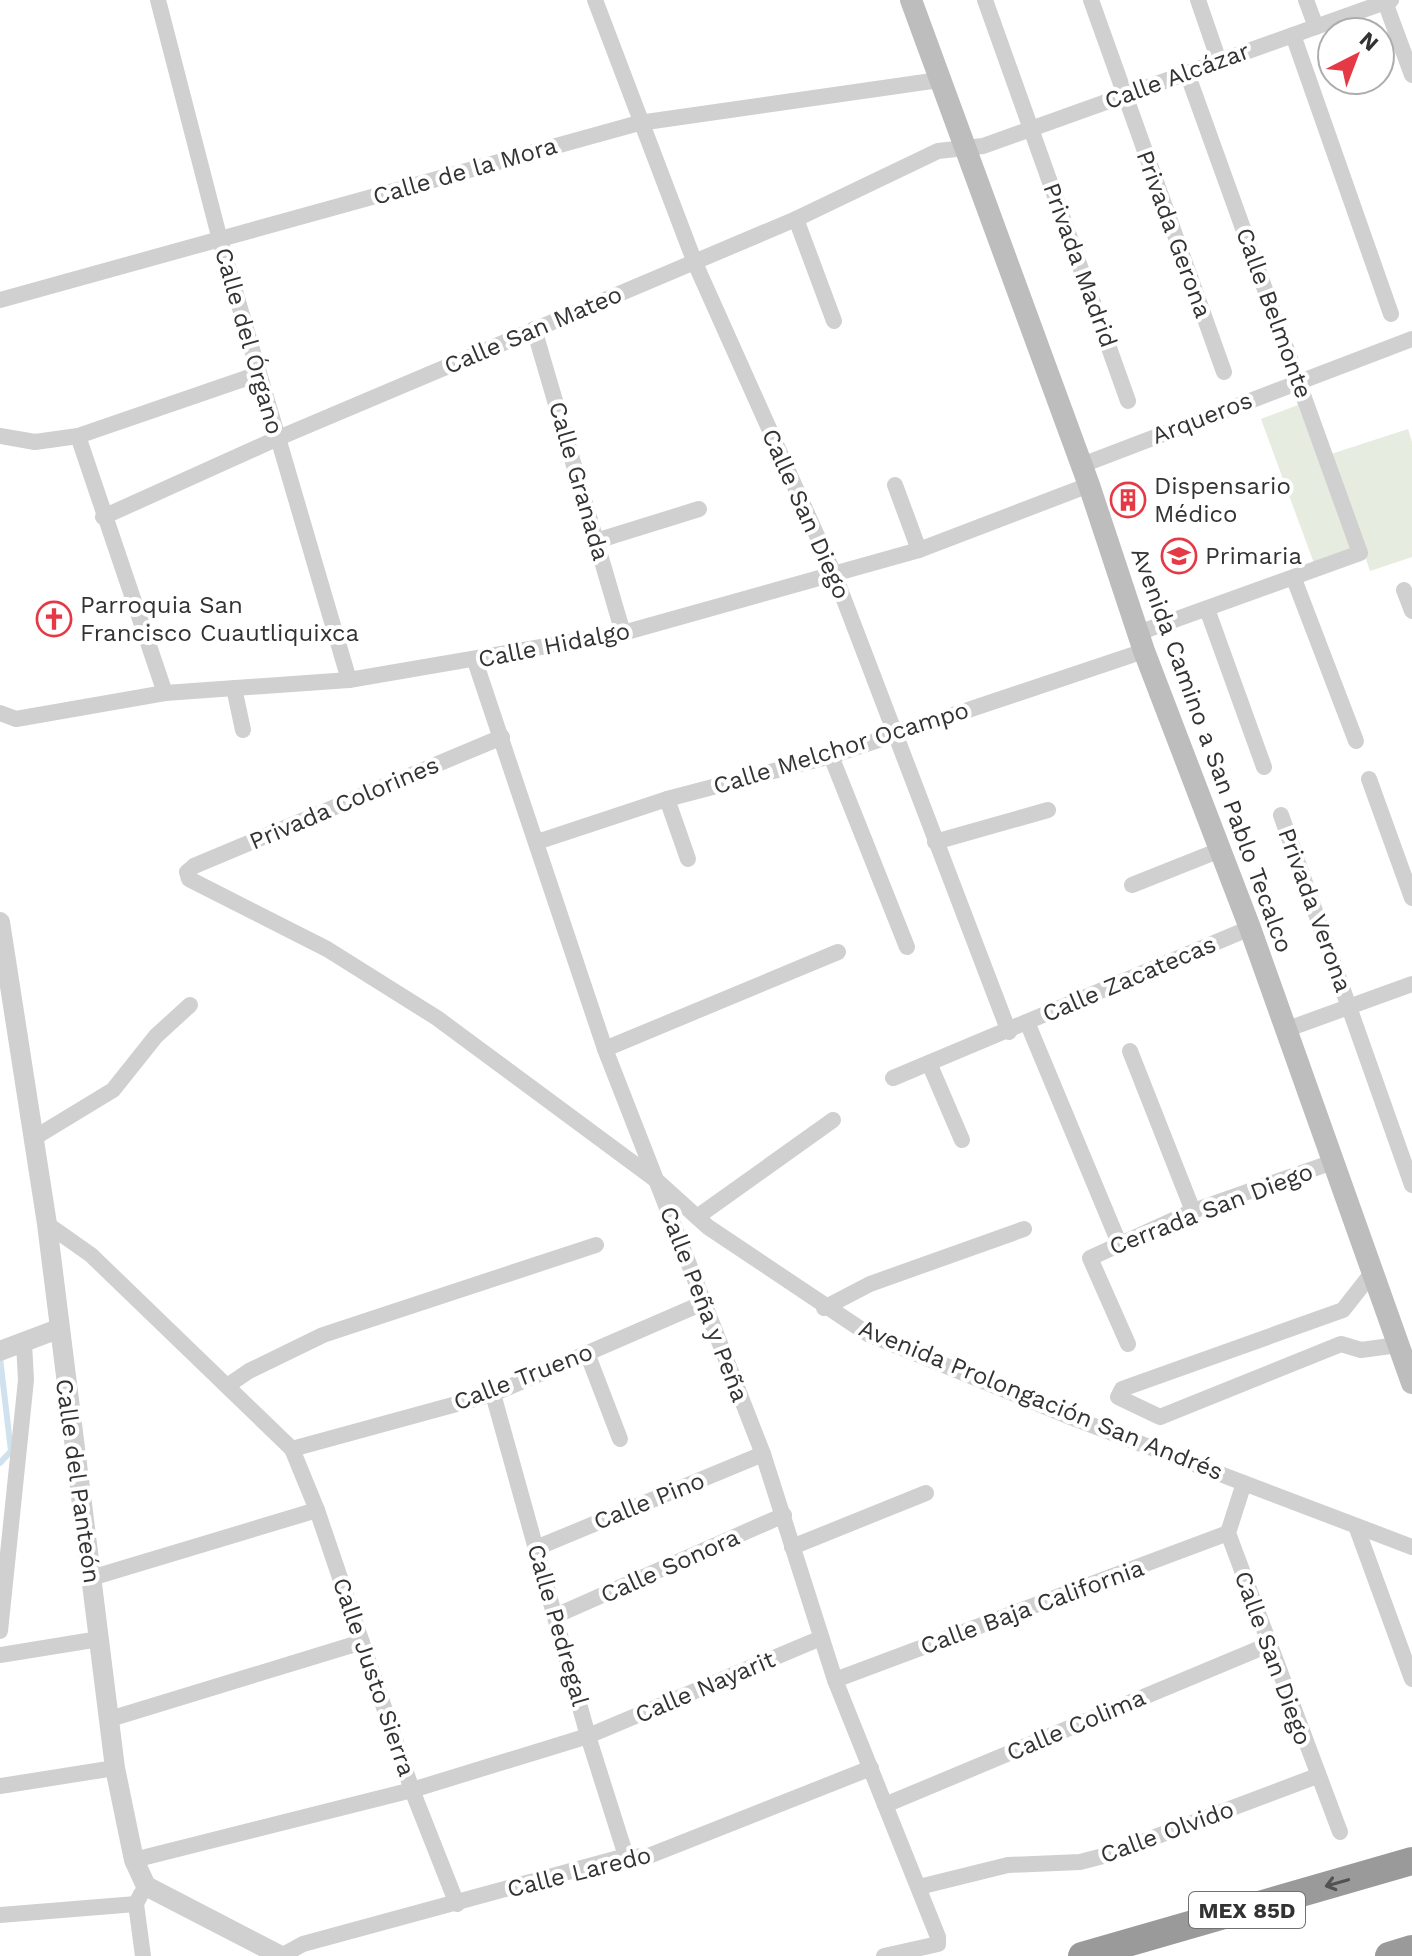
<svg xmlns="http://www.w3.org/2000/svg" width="1412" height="1956" viewBox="0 0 1412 1956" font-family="'Work Sans',sans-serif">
	<rect width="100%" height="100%" fill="#fff"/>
	<g fill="#e6ecdf">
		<path d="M1298,405L1353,552L1315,566L1261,419Z"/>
		<path d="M1408,429L1412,442V557L1370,571L1331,454Z"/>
	</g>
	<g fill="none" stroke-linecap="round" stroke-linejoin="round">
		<path stroke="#cfe2ee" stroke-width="6" d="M0,1358L11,1451L0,1463"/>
		<g stroke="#d0d0d0" stroke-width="16">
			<path d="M158,0L220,240L349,680"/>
			<path d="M595,0L695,263L835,576L1009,1032"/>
			<path d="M985,0L1128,401"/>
			<path d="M1091,0L1224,372"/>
			<path d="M1198,0L1219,61"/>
			<path d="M1306,0L1316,27"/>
			<path d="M1385,2L1412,75"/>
			<path d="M1293,35L1391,314"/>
			<path d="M796,219L834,321"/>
			<path d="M0,300L639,123L939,80"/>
			<path d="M534,329L623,633"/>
			<path d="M0,436L35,442L78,436L258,374"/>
			<path d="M78,436L165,693"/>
			<path d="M1082,465L1412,339"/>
			<path d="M895,485L919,550"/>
			<path d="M103,517L276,439L796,219L938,151L983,146L1391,0"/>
			<path d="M596,541L699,509"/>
			<path d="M1294,579L1356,741"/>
			<path d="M1404,590L1412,611"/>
			<path d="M1207,609L1264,767"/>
			<path d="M1138,633L1360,553L1187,73"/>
			<path d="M475,661L605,1049L763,1454L835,1680L938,1937V1944L884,1956"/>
			<path d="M234,688L243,730"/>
			<path d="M0,713L16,719L165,693L349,680L623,633L919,550L1089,485"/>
			<path d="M502,737L194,866L187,872L189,879L327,949L437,1018L656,1180L708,1227L868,1334L1073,1418L1412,1547"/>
			<path d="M831,756L907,947"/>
			<path d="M1369,779L1412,898"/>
			<path d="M667,799L688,859"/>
			<path d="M1281,815L1412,1185"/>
			<path d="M537,842L667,799L831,756L1144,651"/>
			<path d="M935,842L1048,810"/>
			<path d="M1132,885L1220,850"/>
			<path d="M1027,1022L1119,1243"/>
			<path d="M1285,1030L1412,984"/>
			<path d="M605,1049L838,952"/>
			<path d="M1130,1051L1193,1211"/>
			<path d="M929,1063L962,1140"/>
			<path d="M893,1078L1250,928"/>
			<path d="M34,1138L113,1090L156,1036L190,1005"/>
			<path d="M697,1217L833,1120"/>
			<path d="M47,1224L91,1255L292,1449L317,1510L412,1790L457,1904"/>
			<path d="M1372,1273L1343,1310L1122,1389L1118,1397L1160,1417L1341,1344L1361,1350L1398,1345"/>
			<path d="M824,1308L870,1284L1024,1229"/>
			<path d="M1128,1344L1090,1258L1193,1211L1333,1162"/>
			<path d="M587,1353L620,1439"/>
			<path d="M227,1386L249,1371L323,1335L596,1245"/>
			<path d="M493,1394L588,1736L626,1856"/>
			<path d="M292,1449L493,1394L703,1303"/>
			<path d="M1244,1483L1228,1533L1340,1832"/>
			<path d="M1356,1526L1412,1679"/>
			<path d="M792,1547L926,1493"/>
			<path d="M536,1548L763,1454"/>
			<path d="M91,1578L317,1510"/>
			<path d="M555,1616L784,1515"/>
			<path d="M0,1631L26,1380L24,1343"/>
			<path d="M0,1655L99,1639"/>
			<path d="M835,1680L1228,1533"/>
			<path d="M110,1719L362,1642"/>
			<path d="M0,1786L115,1768"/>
			<path d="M885,1805L1268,1645"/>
			<path d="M134,1860L412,1790L588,1736L821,1638"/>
			<path d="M919,1887L1008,1865L1080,1862L1107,1855L1317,1776"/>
			<path d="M141,1894L136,1904L143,1956"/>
			<path d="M0,1915L136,1904"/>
			<path d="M281,1956L303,1944L626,1856L646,1857L871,1768"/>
		</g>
		<g stroke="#d0d0d0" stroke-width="20">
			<path d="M0,922L47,1224L115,1768L134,1860L146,1886L281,1956"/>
			<path d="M0,1351L58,1329"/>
		</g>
		<path stroke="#bdbdbd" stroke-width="22" d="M911,0L1089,485L1144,651L1250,928L1412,1383"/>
		<g stroke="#9a9a9a" stroke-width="28">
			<path d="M1082,1956L1412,1861"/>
			<path d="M1389,1956L1412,1949"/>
		</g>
	</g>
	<defs><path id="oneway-shaft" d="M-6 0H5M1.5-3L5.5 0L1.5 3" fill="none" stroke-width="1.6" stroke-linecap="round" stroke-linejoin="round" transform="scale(2)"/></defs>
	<use stroke="#525252" href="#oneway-shaft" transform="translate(1337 1883) rotate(164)"/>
	<defs>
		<g id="building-ring" transform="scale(1.8)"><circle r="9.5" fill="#fff" stroke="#e63946" stroke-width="1.5"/><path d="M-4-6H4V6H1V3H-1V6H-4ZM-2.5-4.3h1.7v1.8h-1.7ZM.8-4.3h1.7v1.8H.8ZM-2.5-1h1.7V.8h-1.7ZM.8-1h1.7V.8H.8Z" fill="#e63946"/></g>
		<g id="school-ring" transform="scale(1.8)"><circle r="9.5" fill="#fff" stroke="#e63946" stroke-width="1.5"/><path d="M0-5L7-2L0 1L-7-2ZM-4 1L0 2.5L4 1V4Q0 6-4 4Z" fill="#e63946"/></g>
		<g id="church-ring" transform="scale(1.8)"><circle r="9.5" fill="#fff" stroke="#e63946" stroke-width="1.5"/><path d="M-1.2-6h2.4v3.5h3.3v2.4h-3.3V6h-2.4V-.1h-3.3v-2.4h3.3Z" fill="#e63946"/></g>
	</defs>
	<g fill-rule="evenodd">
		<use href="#building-ring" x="1128" y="500"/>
		<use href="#school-ring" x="1179" y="556"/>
		<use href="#church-ring" x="54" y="619"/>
	</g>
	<g text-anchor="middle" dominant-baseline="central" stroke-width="8" stroke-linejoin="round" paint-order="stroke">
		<rect fill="#fff" stroke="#707070" stroke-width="2" x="1189" y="1892" width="116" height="36" rx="6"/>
		<g font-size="22" font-weight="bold" fill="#333">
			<text x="1247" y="1910">MEX 85D</text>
		</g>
		<g font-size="24" fill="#333" stroke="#fff">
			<text transform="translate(1177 76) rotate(-20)">Calle Alcázar</text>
			<text transform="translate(465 171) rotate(-16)">Calle de la Mora</text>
			<text transform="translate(1174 234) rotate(70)">Privada Gerona</text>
			<text transform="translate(1080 265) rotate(70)">Privada Madrid</text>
			<text transform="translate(1274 313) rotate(70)">Calle Belmonte</text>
			<text transform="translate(533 330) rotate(-23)">Calle San Mateo</text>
			<text transform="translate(249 341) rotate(74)">Calle del Órgano</text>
			<text transform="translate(1202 418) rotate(-21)">Arqueros</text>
			<text transform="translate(579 481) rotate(74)">Calle Granada</text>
			<text transform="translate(806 514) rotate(66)">Calle San Diego</text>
			<text transform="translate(554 645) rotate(-11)">Calle Hidalgo</text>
			<text transform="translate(841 748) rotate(-17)">Calle Melchor Ocampo</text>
			<text transform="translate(1212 750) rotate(70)">Avenida Camino a San Pablo Tecalco</text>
			<text transform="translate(344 803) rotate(-23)">Privada Colorines</text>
			<text transform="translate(1315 910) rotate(70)">Privada Verona</text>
			<text transform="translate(1129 979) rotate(-23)">Calle Zacatecas</text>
			<text transform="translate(1211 1209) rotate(-21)">Cerrada San Diego</text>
			<text transform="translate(704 1304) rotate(69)">Calle Peña y Peña</text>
			<text transform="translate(523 1377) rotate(-21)">Calle Trueno</text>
			<text transform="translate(1041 1400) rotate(22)">Avenida Prolongación San Andrés</text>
			<text transform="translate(78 1481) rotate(82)">Calle del Panteón</text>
			<text transform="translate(649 1501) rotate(-22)">Calle Pino</text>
			<text transform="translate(670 1566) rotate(-24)">Calle Sonora</text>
			<text transform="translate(1032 1607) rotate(-20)">Calle Baja California</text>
			<text transform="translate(558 1625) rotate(74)">Calle Pedregal</text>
			<text transform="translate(1273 1658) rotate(70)">Calle San Diego</text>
			<text transform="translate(374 1677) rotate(71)">Calle Justo Sierra</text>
			<text transform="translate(705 1687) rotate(-23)">Calle Nayarit</text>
			<text transform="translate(1076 1725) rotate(-23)">Calle Colima</text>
			<text transform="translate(1167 1832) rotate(-20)">Calle Olvido</text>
			<text transform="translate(579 1872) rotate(-14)">Calle Laredo</text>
		</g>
		<g font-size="24" fill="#333" stroke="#fff" text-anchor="start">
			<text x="1154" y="486">Dispensario<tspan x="1154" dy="28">Médico</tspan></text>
			<text x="1205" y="556">Primaria</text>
			<text x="80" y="605">Parroquia San<tspan x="80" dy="28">Francisco Cuautliquixca</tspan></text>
		</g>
	</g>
	<g transform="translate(1356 56) rotate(42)"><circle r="38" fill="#ffffff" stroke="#adadad" stroke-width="2"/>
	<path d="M0-6L14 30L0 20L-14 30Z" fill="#e63946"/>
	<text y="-12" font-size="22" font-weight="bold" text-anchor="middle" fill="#333333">N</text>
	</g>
</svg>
